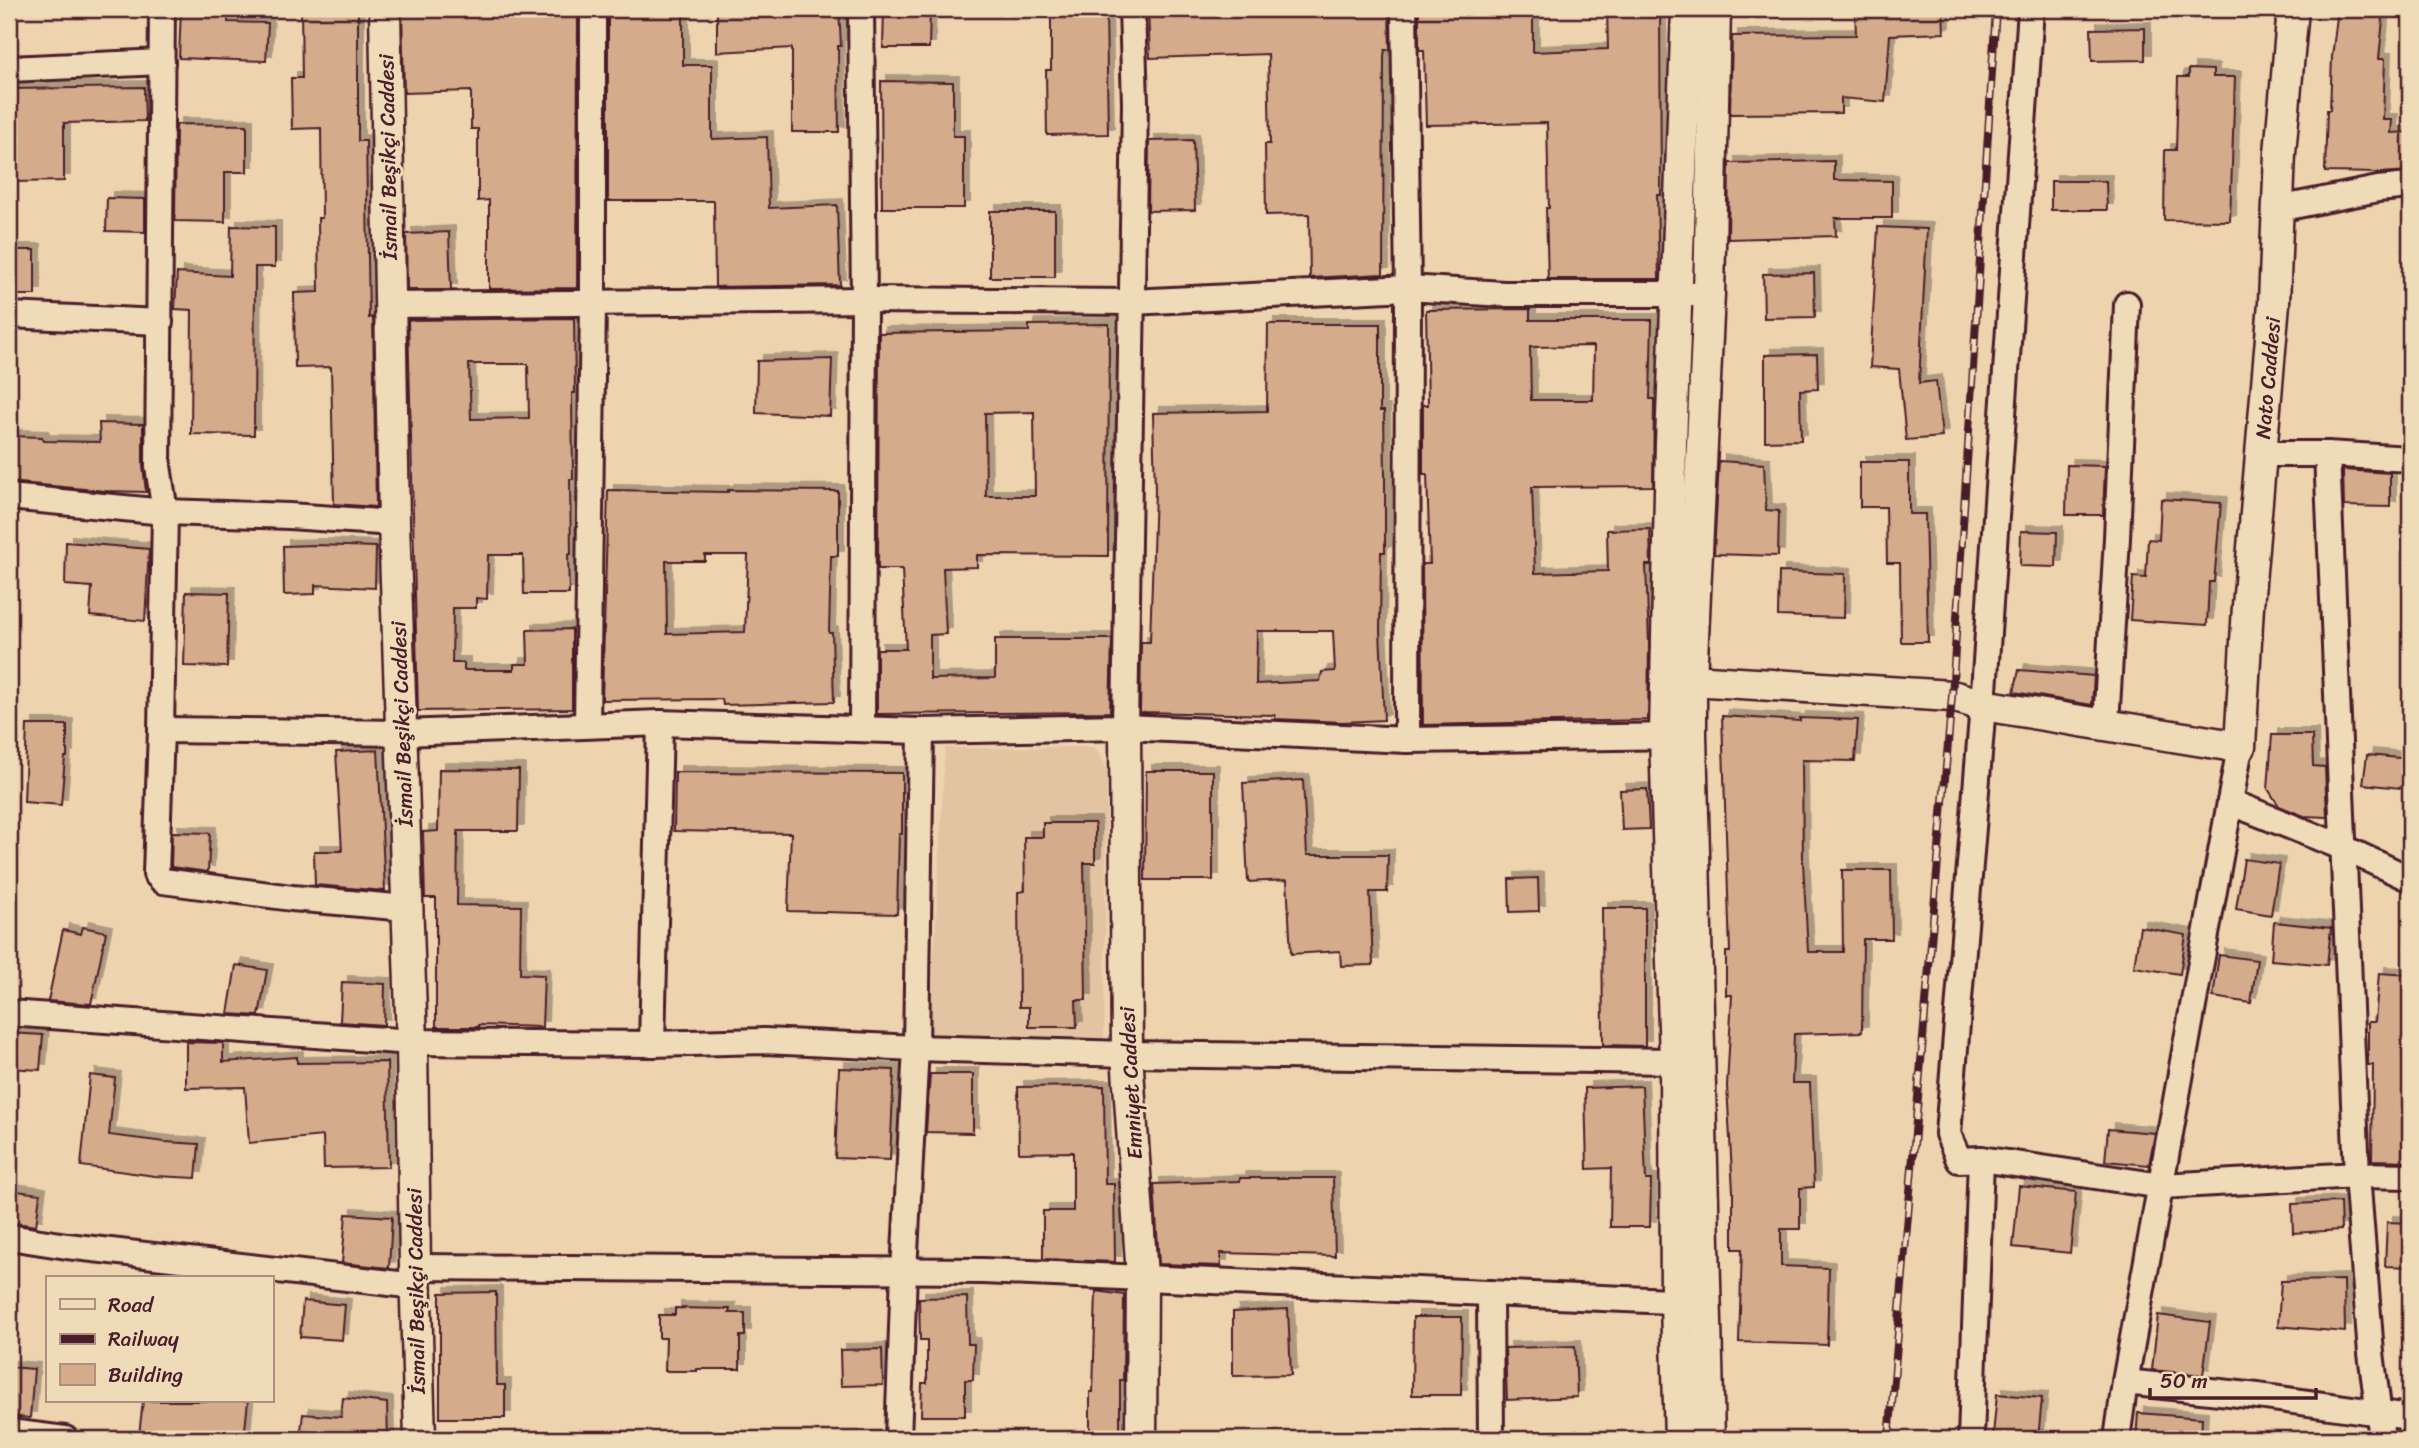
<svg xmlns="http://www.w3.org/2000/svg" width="2419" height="1448" viewBox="0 0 2419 1448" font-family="Sriracha,sans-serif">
	<defs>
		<filter id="shadow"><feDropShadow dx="6" dy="-6" stdDeviation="0" flood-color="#0004"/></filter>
	</defs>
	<rect width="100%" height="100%" fill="#eed3af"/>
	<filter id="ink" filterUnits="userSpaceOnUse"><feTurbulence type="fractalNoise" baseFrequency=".0143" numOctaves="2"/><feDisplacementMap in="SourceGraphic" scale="14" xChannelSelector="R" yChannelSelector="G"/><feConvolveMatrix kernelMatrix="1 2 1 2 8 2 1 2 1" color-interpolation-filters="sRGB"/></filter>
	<g filter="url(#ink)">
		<path fill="#e3c4a2" d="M1095,747L1107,768L1104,1040L930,1035L945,748Z"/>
		<g fill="#d5ac8b" stroke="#4a1f2b" stroke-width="2" fill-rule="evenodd" filter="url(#shadow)">
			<path d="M181,9H228V22L268,23L266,61L179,58Z"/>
			<path d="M301,9H358V141H366L369,318L373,317L376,507L334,504L331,367L295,368L294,293L319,292L318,218H322L321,128L292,129L291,78H302Z"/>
			<path d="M402,9H578L577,288L489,289V200L478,201V129H471V91L404,93Z"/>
			<path d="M608,9H683V65H712V139L767,137L769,208L837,205L840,285L715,287L714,201H608Z"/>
			<path d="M717,9H839L841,46H838L839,132H792V48L717,52Z"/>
			<path d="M884,9H930L929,48H883Z"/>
			<path d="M1051,9H1106L1108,134L1047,135L1046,70H1051Z"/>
			<path d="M1148,9H1389L1390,50H1385L1384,56L1383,274L1310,278L1309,214L1266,215L1265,144H1270L1268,54L1150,58Z"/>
			<path d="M1419,9H1533V52L1608,49L1607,9H1660L1661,195H1657L1659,279H1548L1546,208H1549L1547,123L1426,125L1424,50H1419Z"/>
			<path d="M1855,9H1943L1944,33L1890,35L1885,102L1841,98V113L1730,114L1732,36L1856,35Z"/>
			<path d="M2338,9H2384L2379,59H2385L2383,120H2392L2391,133L2410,132V171L2380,173L2325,172L2327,110H2330L2332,57Z"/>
			<path d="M2145,28V60L2092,61L2091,29Z"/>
			<path d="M2189,69L2213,70V77H2235L2230,221L2164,220L2165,150H2176L2178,77H2189Z"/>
			<path d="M881,81L953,82V136H964V208H882Z"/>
			<path d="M144,87L145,121L64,123V181L14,182V144H9V89Z"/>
			<path d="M176,124L247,125V172H225V222L175,221Z"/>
			<path d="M1193,140L1195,210L1148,211L1149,141Z"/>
			<path d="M1834,161V180L1892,181V218H1835L1836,236L1728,239L1729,163Z"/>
			<path d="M2051,181H2106L2107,210H2051Z"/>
			<path d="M107,198L145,199V232L106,231Z"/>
			<rect x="990" y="211" width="65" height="66"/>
			<path d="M231,226L275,227V267H255L254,435L191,434L192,310L175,309L177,273L230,276Z"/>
			<path d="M1878,227L1927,229L1919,383L1936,381L1942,437L1906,440L1899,369L1870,367Z"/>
			<path d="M449,232L451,290H407L406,234Z"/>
			<rect x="9" y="250" width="26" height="45"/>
			<path d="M1814,273L1815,317L1764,318L1763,274Z"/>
			<path d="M1530,309V320H1652L1650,399H1654L1653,486L1532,487L1535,573L1608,571L1607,530L1650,529L1651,565H1646L1649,644L1648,720L1423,725L1422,564H1430L1427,474H1423V405H1428L1426,310ZM1594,346L1593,400H1531L1530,347Z"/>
			<path d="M574,318L575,393H572L573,479H570L571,554H568L569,594H524L523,555H488L487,599L476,598V608H453L452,663H464V670H514V664H528L527,630L572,629V709L418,711L408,320ZM469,364H528L529,418L471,419Z"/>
			<path d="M1109,324L1108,556L977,555V567L943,568L946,634L930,635V679L995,678V639H1112L1110,712L877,714V649H906L902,569H878L879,333L1029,331V325ZM1034,412L1035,496H986L985,413Z"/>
			<path d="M1268,324H1380V411H1384L1385,475V552H1381L1380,630L1384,720L1343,722L1275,719V715L1140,712L1141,642H1150L1155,491L1153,413L1267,411ZM1257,631H1333L1335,671L1322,672L1320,681L1256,684Z"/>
			<path d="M1817,354L1818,389L1800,390L1801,440L1765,441V355Z"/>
			<path d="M832,359L830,416L756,413L757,361Z"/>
			<path d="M99,423L143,424V466L146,492L106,491L9,482V436L42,437L44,441L100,442Z"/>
			<path d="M1719,461L1764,464L1766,510L1779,511L1778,556L1714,554Z"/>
			<path d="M1860,462H1909V514H1925L1928,642H1901L1900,563H1887L1886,507H1860Z"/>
			<path d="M2067,465L2105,466L2103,515H2066Z"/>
			<path d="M2343,470L2390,473V507L2344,506Z"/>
			<path d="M608,490L728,492V490L838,491V556H831L829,633H832L834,702L723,705L722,699L602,700ZM705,555H748L745,632L667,634L666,561H705Z"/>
			<path d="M2161,499L2221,503L2214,582H2209L2207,625L2130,620L2133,577L2146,578L2148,539L2159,540Z"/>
			<path d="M2021,531L2057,532L2056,567L2020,566Z"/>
			<path d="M66,542L149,549L145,621L90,616L92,587L65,585Z"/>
			<path d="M316,545L376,547L375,588L315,585V594L284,595L283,546Z"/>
			<path d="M1779,572L1845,574L1844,618L1778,616Z"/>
			<path d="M186,592L229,593L227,667L184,666Z"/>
			<path d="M2019,670L2094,676L2092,705L2014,692Z"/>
			<path d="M1722,716L1800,721V718L1858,720L1855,761L1802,760L1803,862L1808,952H1843L1842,870H1891L1892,939H1863L1862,1032L1794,1034L1792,1083H1810L1814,1187L1800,1188V1229H1781V1266L1829,1268L1827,1345L1739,1342L1742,1249H1733V1191L1727,1086L1732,995H1726V952H1730Z"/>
			<path d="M27,725H67V757H65L61,805L24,802Z"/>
			<path d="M2272,735H2312L2313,766L2325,767L2327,817L2304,816L2279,806L2268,789Z"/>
			<path d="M378,750L385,891L315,885L314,851H342L336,752Z"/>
			<path d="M2367,755L2410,759V789L2363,784Z"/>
			<path d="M439,769L519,770L518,831H458L457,905L521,906L520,974L544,975L542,1027L479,1025V1027H436V898H425L423,832L438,831Z"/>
			<path d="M1146,771H1213V880H1145Z"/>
			<path d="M675,772L902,773V834H899L897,914L788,911L791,833L674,831Z"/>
			<path d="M1303,780L1307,855H1388L1387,892H1370L1373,965L1341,966L1340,951L1291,954L1287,880L1248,882L1243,783Z"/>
			<path d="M1647,789L1649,829L1622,830L1620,790Z"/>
			<path d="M1043,823H1095V863H1084L1086,1000H1076L1077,1027H1029V1007H1019L1018,892L1025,891L1024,837H1043Z"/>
			<path d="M172,832L210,833L208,872L171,867Z"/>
			<path d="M2244,859L2279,864L2271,915L2236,909Z"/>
			<path d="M1538,878L1539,911L1510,912L1509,879Z"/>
			<path d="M1602,908H1645V1046L1603,1045Z"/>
			<path d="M2274,922L2331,928L2327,965L2271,960Z"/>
			<path d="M83,927L106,932L91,1004L48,1001L63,930L81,934Z"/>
			<path d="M2140,927L2186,935L2180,974L2134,967Z"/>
			<path d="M2219,955L2257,960L2251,1003L2213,997Z"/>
			<path d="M236,965L267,970L259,1016L228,1014Z"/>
			<path d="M2379,973L2410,975V1161L2372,1160L2373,1065H2368V1022H2375Z"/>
			<path d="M342,982L385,984L384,1025L340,1022Z"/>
			<path d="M9,1033L43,1035L40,1070L9,1068Z"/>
			<path d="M186,1042L223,1043V1062L297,1057V1063L387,1062L389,1167L324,1168L323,1136L249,1143L245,1087L186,1088Z"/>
			<path d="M839,1068L894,1070L890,1160L835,1158Z"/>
			<path d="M930,1074H973V1133L926,1132Z"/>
			<path d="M90,1075L115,1078L109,1135L165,1142L199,1144L196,1178L155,1176L81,1166Z"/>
			<path d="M1104,1086L1105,1184H1114L1115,1262L1043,1259V1211H1073V1152L1019,1153L1018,1087Z"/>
			<path d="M1642,1086L1646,1180H1651L1650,1227H1610L1611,1168L1587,1169L1585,1088Z"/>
			<path d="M2108,1129L2155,1133L2149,1165L2105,1161Z"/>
			<path d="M1240,1178H1333L1335,1256L1221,1253V1266L1159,1264L1154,1184L1240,1181Z"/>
			<path d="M2019,1186L2076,1192L2070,1253L2013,1247Z"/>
			<path d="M9,1190L40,1194L36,1226L9,1222Z"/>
			<path d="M2340,1202L2341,1230L2293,1233L2292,1204Z"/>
			<path d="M346,1214L392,1217L389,1268L342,1263Z"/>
			<path d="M2387,1222L2410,1223V1267L2385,1266Z"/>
			<path d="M2344,1280L2345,1332L2278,1326L2281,1281Z"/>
			<path d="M1096,1291L1124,1295L1123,1380H1120V1439H1090V1392H1093Z"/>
			<path d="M496,1292L497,1385H505V1418H440V1293Z"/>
			<path d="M967,1297L968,1344H974L973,1380H965V1416H921L922,1383H927V1340H920L919,1298Z"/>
			<path d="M303,1301L345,1305L342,1340L300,1337Z"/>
			<path d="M675,1308L730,1309L729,1313H745V1336H740V1369H697V1371H665L666,1338H659V1315H675Z"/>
			<path d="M1288,1309L1291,1375L1233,1376V1312Z"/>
			<path d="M2158,1315L2210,1322L2203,1375L2152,1370Z"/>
			<path d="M1413,1317H1462L1461,1395H1412Z"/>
			<path d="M1575,1346L1577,1397L1507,1400L1505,1348Z"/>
			<path d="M882,1349L883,1385L841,1386L840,1350Z"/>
			<path d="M9,1367L34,1369L30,1418L9,1416Z"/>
			<path d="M1997,1394L2042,1398L2038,1439L1993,1435Z"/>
			<path d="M343,1398L387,1403L388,1439H300L303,1414L341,1417Z"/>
			<path d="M143,1401H248L244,1439L171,1438L139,1435Z"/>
			<path d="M2138,1413L2202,1418L2201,1439H2136Z"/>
		</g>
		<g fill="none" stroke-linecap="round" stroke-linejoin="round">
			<g stroke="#4a1f2b" stroke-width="30">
				<g id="minor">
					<path d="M162,9L158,466L165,512L161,730L156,874L163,881L292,898L407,908"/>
					<path d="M861,9L864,300L862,728"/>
					<path d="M1404,9L1408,288L1407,740"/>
					<path d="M9,69L162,62"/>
					<path d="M2278,209L2378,189L2410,186"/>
					<path d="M392,305L864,300L1132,302L1408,288L1504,294H1709"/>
					<path d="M9,315L160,322"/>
					<path d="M2262,454H2327L2410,459"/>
					<path d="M2327,454L2357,1175L2371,1353L2382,1439"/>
					<path d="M9,497L165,512L289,516L394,523"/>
					<path d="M2106,724L2117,538L2127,304"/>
					<path d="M587,725L593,305V9"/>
					<path d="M1125,727L1135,103L1132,9"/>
					<path d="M161,730L403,733L660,723L921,731L1125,727L1407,740L1682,736"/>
					<path d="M2230,802L2342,847L2410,879"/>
					<path d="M9,1013L412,1042L652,1044L764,1041L916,1048L1127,1054L1675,1061"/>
					<path d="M652,1044L660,723"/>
					<path d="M1981,1159L2162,1186L2357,1175L2410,1176"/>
					<path d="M9,1237L67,1246L416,1286"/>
					<path d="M415,1267L983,1271L1694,1302"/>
					<path d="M1490,1293L1491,1439"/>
					<path d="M2125,1382L2258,1396L2410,1417"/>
					<path d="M9,1432L65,1439"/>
					<path d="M898,1439L904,1271L916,1048L921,731"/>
					<path d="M1971,1439L1981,1159L1959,1160L1948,1134L1983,705L2031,9"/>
					<path d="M2117,1439L2125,1382L2240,747"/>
				</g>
			</g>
			<g stroke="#4a1f2b" stroke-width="35">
				<g id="tertiary">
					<path d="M385,9L394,523L412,1042L415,1267L420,1439"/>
					<path d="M1691,680L1952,696L1983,705L2240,747L2248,606L2274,303L2280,153L2293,9"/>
					<path d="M1125,727L1127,1054L1142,1277L1141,1439"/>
					<path d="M1680,1439L1676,1303L1675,1061L1665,735L1671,443L1687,9"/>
					<path d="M1709,1439L1691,736V680L1709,294L1715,9"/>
				</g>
			</g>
			<use href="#minor" stroke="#f0dbb9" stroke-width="24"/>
			<use href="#tertiary" stroke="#f0dbb9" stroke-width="30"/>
			<g stroke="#4a1f2b" stroke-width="8">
				<path id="rail" d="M1889,1439L1952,696L1996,9"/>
			</g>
			<use href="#rail" stroke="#f0dbb9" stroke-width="5" stroke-dasharray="16" stroke-linecap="butt"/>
		</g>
	</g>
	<g text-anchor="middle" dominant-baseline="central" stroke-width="6" stroke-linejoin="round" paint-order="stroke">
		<g font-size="21" fill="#4a1f2b" stroke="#f0dbb9">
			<text transform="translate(388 157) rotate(-91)">İsmail Beşikçi Caddesi</text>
			<text transform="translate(2268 378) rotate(-85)">Nato Caddesi</text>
			<text transform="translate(402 724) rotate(-92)">İsmail Beşikçi Caddesi</text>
			<text transform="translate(1131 1083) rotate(-93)">Emniyet Caddesi</text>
			<text transform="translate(416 1291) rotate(-91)">İsmail Beşikçi Caddesi</text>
		</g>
	</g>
	<rect width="2419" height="1448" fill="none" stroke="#f0dbb9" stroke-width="35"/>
	<rect x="18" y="18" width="2384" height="1413" fill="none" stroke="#4a1f2b" stroke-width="2.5" filter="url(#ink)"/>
	<rect x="46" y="1276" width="228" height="126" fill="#f0dbb9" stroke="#ae9080" stroke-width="2"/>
	<rect x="60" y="1299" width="35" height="10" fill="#f0dbb9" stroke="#ae9080" stroke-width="2"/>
	<text x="108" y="1312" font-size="21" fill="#4a1f2b">Road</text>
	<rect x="60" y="1334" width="35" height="10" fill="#4a1f2b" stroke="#ae9080" stroke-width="2"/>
	<text x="108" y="1346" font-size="21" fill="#4a1f2b">Railway</text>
	<rect x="60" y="1364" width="35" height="21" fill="#d5ac8b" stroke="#ae9080" stroke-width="2"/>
	<text x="108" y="1382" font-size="21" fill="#4a1f2b">Building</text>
	<path d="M2150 1388v10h166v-10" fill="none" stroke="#4a1f2b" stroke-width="3.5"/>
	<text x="2160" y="1388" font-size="21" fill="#4a1f2b" stroke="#f0dbb9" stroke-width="5" paint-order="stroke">50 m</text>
</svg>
